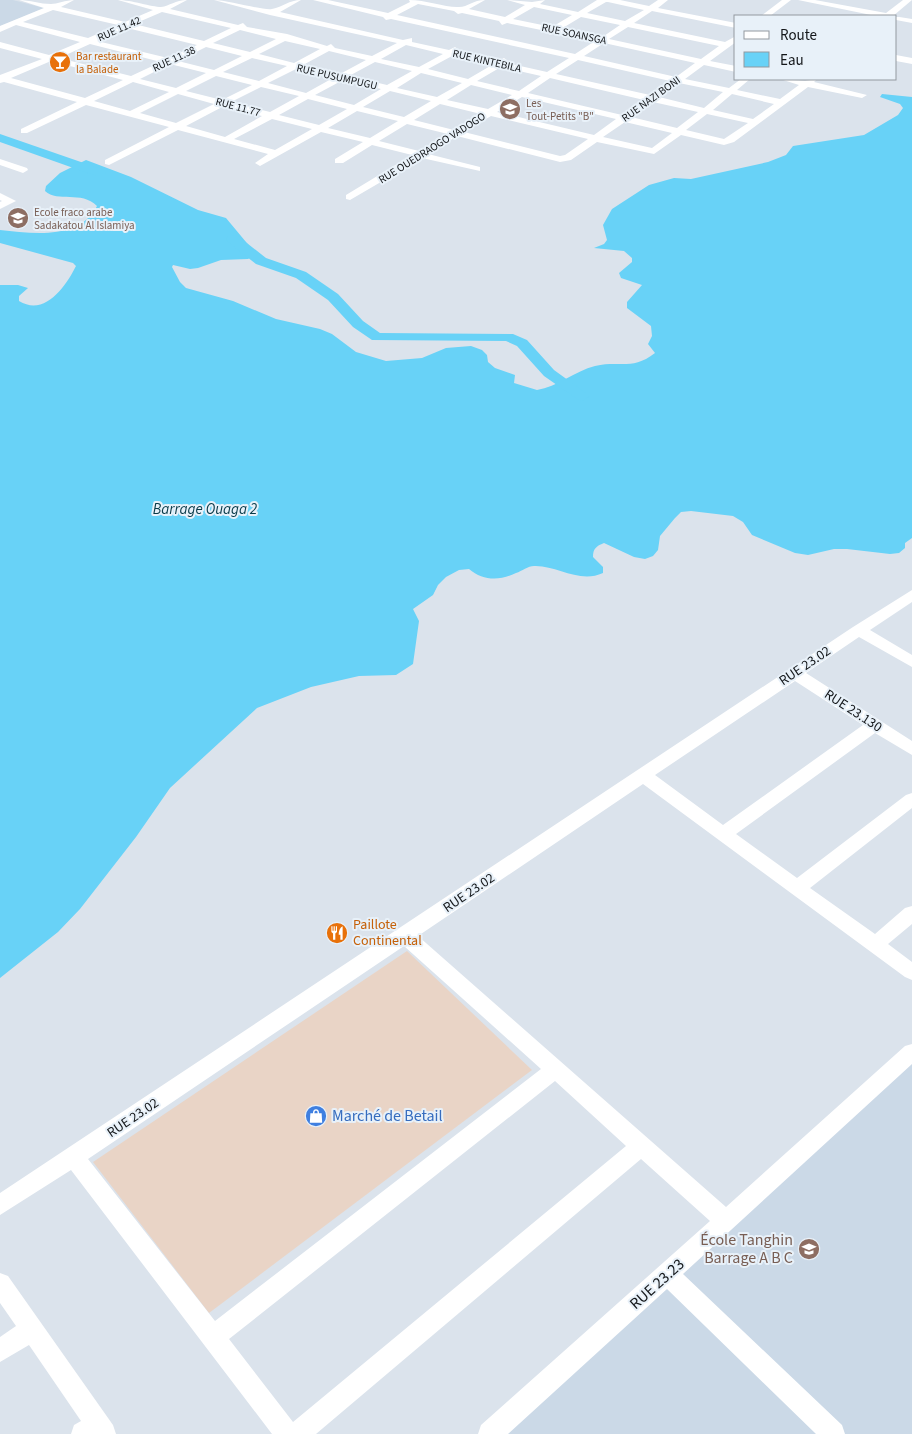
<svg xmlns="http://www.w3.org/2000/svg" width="912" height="1434" viewBox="0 0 912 1434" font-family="'Source Sans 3',sans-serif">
	<rect width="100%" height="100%" fill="#dbe3ec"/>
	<path fill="#e9d4c6" d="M407,951L532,1070L209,1313L93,1162Z"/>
	<g fill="#cbd9e7">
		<path d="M0,0H13L44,8L0,26Z"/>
		<path d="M912,1063V1434H502Z"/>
	</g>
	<path fill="#68d2f7" d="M882,94L912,97V538L905,543V548L899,553L890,554L847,549H834L808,555L795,553L752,535L743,522L733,516L691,511L681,512L675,518L660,536L658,550L653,556L645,559L634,557L604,543C596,546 593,549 593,557L603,567V573C579,584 557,565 534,566C528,566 522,571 516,573C500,581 483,581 469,569L459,570L446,577L438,585L433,595L413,609L419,621L413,664L396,675L359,676L311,687L257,708L170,788L136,837L80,909L58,932L0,978V285H18L28,288L19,296V301C45,317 66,286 76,266L73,263L0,243V230C32,233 79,241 97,206C81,190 58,203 45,191L46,186L60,173L86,160L131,177L198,210L226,218L256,254L248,259L221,260L198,268L190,269L173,265L172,267L180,282L186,288L233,301L276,319L320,329L332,334L356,352L386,361L422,358L446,348L471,346L482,350L487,355L488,362L495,368L515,375L514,383L537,390C557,387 575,371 595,366C620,360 632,371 655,353L648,344L652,336L651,326L627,308V302L642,285L621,278L619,273L632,262V258L624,251L594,248L604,244L607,240L603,225L612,209L649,185L674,178L691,179L768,162L786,155L793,146L864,135L898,115L903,108L900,104L880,97Z"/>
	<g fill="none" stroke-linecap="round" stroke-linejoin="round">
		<g fill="#68d2f7" fill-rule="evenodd">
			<path d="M0,134L104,170L106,173L104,176H96L0,142Z"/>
			<path d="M233,235L238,236L266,258L306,272L338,294L363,321L380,333L513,334L527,340L554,370L590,396L582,401L577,399L544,376L517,346L506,341L372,340L353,327L328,300L296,278L256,264L228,242L226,239L228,236Z"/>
		</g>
		<g fill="#fff" fill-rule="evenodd">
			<path d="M19,0C30,0 40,4 51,4C57,4 66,0 74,0L61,7L125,22L153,10L118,0C131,0 152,7 161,7C170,6 175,0 187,0L170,9L238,25L243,23L247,27L287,34L327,46L331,44L335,48L372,56L397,43L270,15L214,0C228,0 264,11 272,9C283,7 289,0 301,0L280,12L403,40L412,38V42L449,50L455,47L459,50L458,52L498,61L504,58L508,61L507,63L547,72L569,58L391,19L386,20L383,17L313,0H328L388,13L410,2L409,0C426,0 447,8 459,7C468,7 473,0 485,0L469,9L505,17L525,5L507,0L532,2L545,0L540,4L578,12L597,0H620L649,6L658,0H668L658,8L736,23V28L652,11L634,23L725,42L736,36V42L710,61L736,66V72L704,65L685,79L729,88L741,79H750L737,90L780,99L799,85L780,79L805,81L817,79L814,82L867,95L862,98L808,87L734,142L724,145L681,135L654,154L597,142L571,160L560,162L457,136L428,154L480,167V171L422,158L350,200L346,199V195L412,155L372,145L343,163H335V159L363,142L321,132L260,166L255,163L268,154L178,130L109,165L105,164V160L169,127L86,105L27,133H21V129L77,102L4,82L0,83V75L42,59L0,48V42L49,55L80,42L16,25L0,32V26L44,8ZM606,2H608L644,10L625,21L587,13ZM418,4L454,11L458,14L462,13L499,21L502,25L507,23L546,31L550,35L555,33L595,41L575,54L397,15ZM534,7L572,15L552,27L513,19ZM53,10L118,25L88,38L23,22ZM162,12L231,28L204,41L134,24ZM581,17L620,25L601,38L561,29ZM628,27L719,46L701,59L609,39ZM127,28L197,45L168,58L97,41ZM240,30L276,39L250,52L213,43ZM285,41L320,49L294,63L259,54ZM604,43L695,63L676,77L584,56ZM90,44L161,62L131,76L59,58ZM406,45L443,54L419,67L381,59ZM206,47L242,56L214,70L178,61ZM329,51L366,60L340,74L303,65ZM452,56L492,65L468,79L428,69ZM252,58L287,66L259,81L223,72ZM578,60L670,81L650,95L556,74ZM51,61L123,80L85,98L11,78ZM375,62L412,71L387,85L349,76ZM170,64L206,73L176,88L140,79ZM501,67L541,76L519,91L477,81ZM296,69L333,78L306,93L268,83ZM421,73L462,83L437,97L397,88ZM216,76L252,85L222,100L186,91ZM550,78L644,100L622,115L528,93ZM343,80L381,89L354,105L315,95ZM133,82L169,92L130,111L94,101ZM679,83L723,92L704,108L659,97ZM471,85L512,95L488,109L447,100ZM261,87L299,96L270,112L231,102ZM390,91L431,101L404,117L363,107ZM178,94L214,104L176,123L140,113ZM732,94L774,104L753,119L713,110ZM522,97L616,119L594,135L497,112ZM308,99L347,109L319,125L279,115ZM653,102L698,112L677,128L631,117ZM440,104L481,114L454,130L414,120ZM224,106L262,116L225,137L186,126ZM357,111L398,121L370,138L328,128ZM707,114L748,123L724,139L686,130ZM491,116L588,139L565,155L560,156L464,132ZM272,119L312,129L275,150L234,139ZM625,122L672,133L652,148L603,137ZM407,124L448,134L419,151L379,141Z"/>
			<path d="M782,0H791L770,16H761Z"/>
			<path d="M798,0H815L886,13L903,0H912L893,16H876Z"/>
			<path d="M893,16L912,19V23L896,20V16Z"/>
			<path d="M896,55L912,58V64L896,61Z"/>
			<path d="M0,159L27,168L28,170L23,173L0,165Z"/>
			<path d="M0,193L16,201L0,209V202L2,201L0,200Z"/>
			<path d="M912,590V602L870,630L912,655V667L859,637L806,673L912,741V755L875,733L736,834L797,878L906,795L912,793V808L810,888L875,934L905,908L912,906V924L888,944L912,962V980L905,977L643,784L418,936L726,1207L905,1046L912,1044V1064L683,1274L842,1425L845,1434H816L667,1289L508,1434H478L481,1425L710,1221L641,1159L316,1434H272L71,1170L0,1215V1193L853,627ZM795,681L863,725L723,825L655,775ZM404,946L541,1069L215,1321L88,1159ZM555,1081L626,1146L293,1422L229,1339Z"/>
			<path d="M0,1273L8,1276L113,1425L116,1434H71L74,1425L81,1421L29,1345L0,1362V1337L16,1326L0,1303Z"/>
		</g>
	</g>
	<defs>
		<g id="bar-disc" transform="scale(1.125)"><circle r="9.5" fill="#e8710a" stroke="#e8f1f9"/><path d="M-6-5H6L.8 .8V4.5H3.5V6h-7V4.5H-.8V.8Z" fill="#fff"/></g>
		<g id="school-disc" transform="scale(1.125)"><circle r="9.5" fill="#8d6e63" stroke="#e8f1f9"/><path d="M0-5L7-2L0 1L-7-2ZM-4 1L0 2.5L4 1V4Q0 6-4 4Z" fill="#fff"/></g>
		<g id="restaurant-disc" transform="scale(1.125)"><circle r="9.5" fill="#e8710a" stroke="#e8f1f9"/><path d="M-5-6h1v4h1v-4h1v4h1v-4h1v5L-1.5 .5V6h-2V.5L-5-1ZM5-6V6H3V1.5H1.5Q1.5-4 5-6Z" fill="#fff"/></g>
		<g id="shop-disc" transform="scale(1.125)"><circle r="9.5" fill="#3f7fe0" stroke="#e8f1f9"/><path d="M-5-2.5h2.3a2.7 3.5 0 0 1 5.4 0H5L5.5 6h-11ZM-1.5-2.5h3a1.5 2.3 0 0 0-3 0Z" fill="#fff"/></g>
	</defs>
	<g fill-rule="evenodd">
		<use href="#bar-disc" x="60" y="62"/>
		<use href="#school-disc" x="510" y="109"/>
		<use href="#school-disc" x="18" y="218"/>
		<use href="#restaurant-disc" x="337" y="933"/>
		<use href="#shop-disc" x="316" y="1116"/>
		<use href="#school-disc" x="809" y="1249"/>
	</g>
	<g text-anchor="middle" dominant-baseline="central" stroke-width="4" stroke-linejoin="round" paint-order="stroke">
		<g font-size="11" fill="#131619" stroke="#e8f1f9">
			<text transform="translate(119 29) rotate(-24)">RUE 11.42</text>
			<text transform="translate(574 34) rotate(12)">RUE SOANSGA</text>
			<text transform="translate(174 59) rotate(-25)">RUE 11.38</text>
			<text transform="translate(487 61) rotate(13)">RUE KINTEBILA</text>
			<text transform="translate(337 77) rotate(13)">RUE PUSUMPUGU</text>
			<text transform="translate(651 99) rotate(-36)">RUE NAZI BONI</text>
			<text transform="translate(238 107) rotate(15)">RUE 11.77</text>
			<text transform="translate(432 148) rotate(-32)">RUE OUEDRAOGO VADOGO</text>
		</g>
		<g font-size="11" fill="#c56008" stroke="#e8f1f9" text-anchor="start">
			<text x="76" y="56">Bar restaurant<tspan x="76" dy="13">la Balade</tspan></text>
		</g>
		<g font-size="11" fill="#785e54" stroke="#e8f1f9" text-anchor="start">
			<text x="526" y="103">Les<tspan x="526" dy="13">Tout-Petits "B"</tspan></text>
			<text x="34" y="212">Ecole fraco arabe<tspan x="34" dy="13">Sadakatou Al Islamiya</tspan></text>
		</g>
		<g font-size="14" fill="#131619" stroke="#e8f1f9">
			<text transform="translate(805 666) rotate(-34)">RUE 23.02</text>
			<text transform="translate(853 711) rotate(33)">RUE 23.130</text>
			<text transform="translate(469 893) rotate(-34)">RUE 23.02</text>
			<text transform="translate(133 1118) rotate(-34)">RUE 23.02</text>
		</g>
		<g font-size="14" fill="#c56008" stroke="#e8f1f9" text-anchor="start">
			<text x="353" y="925">Paillote<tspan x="353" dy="16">Continental</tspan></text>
		</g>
		<g font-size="15" font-style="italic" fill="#083a49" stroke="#e8f1f9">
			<text x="205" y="509">Barrage Ouaga 2</text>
		</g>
		<g font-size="16" fill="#366cbe" stroke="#e8f1f9" text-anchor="start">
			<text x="332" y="1116">Marché de Betail</text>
		</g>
		<g font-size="16" fill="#785e54" stroke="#e8f1f9" text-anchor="end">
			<text x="793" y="1240">École Tanghin<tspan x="793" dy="18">Barrage A B C</tspan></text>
		</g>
		<g font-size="16" fill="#131619" stroke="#e8f1f9">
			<text transform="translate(657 1284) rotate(-42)">RUE 23.23</text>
		</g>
	</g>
	<rect x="734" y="15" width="162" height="65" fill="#e8f1f9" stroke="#93999f"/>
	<rect x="744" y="31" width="25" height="8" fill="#ffffff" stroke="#93999f"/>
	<text x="780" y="40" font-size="15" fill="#131619">Route</text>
	<rect x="744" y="52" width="25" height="15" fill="#68d2f7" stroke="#93999f"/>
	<text x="780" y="65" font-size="15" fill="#131619">Eau</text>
</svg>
